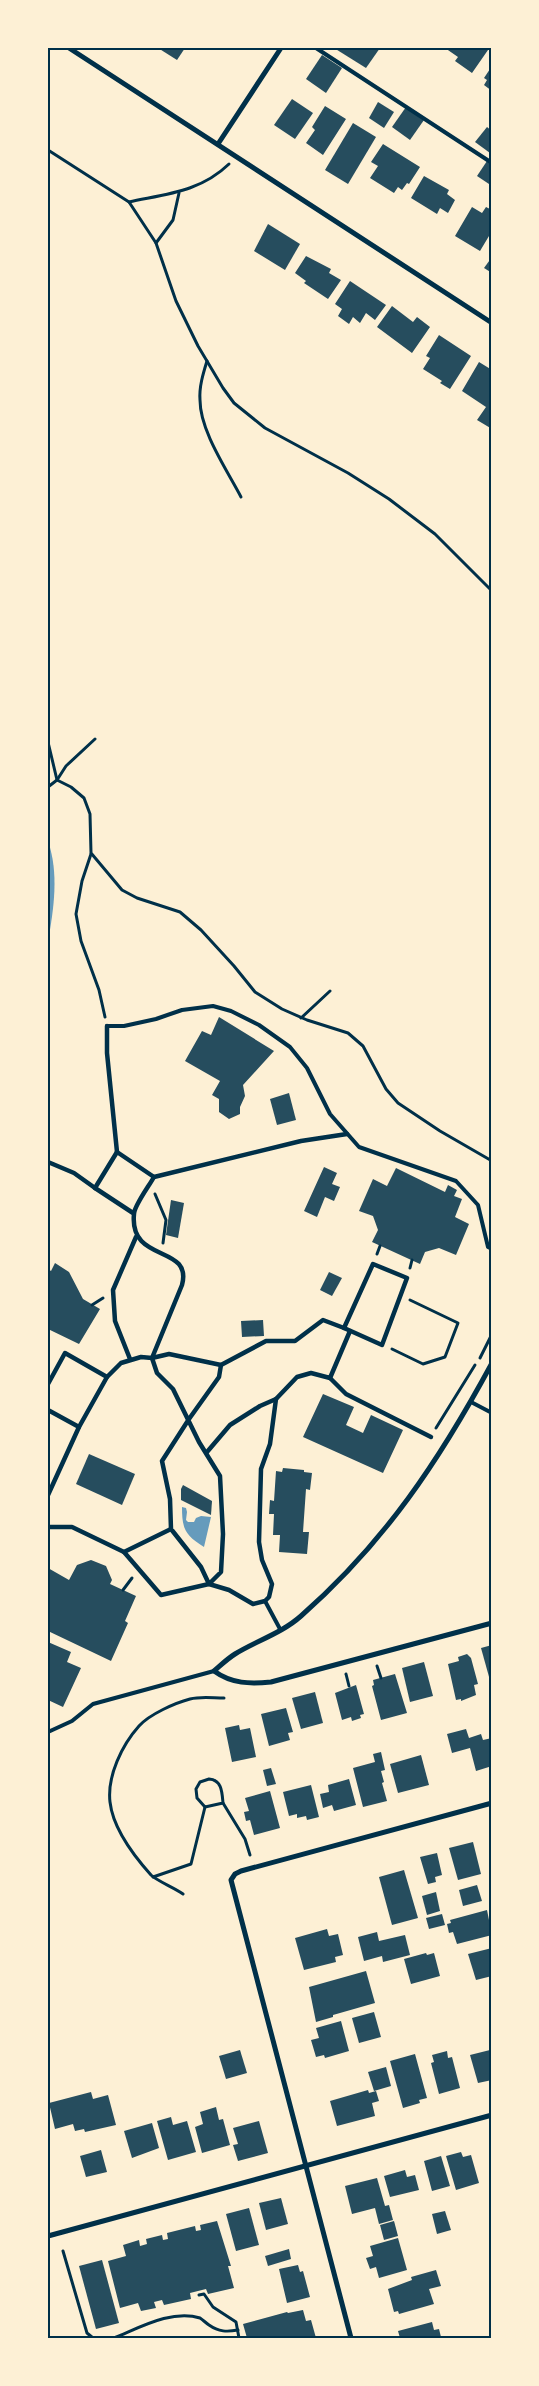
<svg xmlns="http://www.w3.org/2000/svg" width="539" height="2386" viewBox="0 0 539 2386" font-family="'Zilla Slab',serif">
	<rect width="100%" height="100%" fill="#fdf0d5"/>
	<g fill="#669bbc">
		<path d="M48,841C59,873 54,908 48,941Z"/>
		<path d="M182,1507L186,1508L187,1512L186,1520L188,1522H194L196,1518L201,1516L211,1517L204,1547C185,1535 182,1529 182,1507Z"/>
	</g>
	<g fill="#264d5e">
		<path d="M158,48H185L177,60Z"/>
		<path d="M334,48H380L366,68Z"/>
		<path d="M445,48H484L488,50L472,73L455,61L458,57Z"/>
		<path d="M322,55L342,68L326,93L306,79Z"/>
		<path d="M492,66V91L484,85L487,80L484,78Z"/>
		<path d="M292,99L313,113L295,139L274,125Z"/>
		<path d="M378,102L394,112L384,128L369,118Z"/>
		<path d="M325,106L346,119L323,155L306,143L315,130L312,127Z"/>
		<path d="M406,107L424,120L410,140L392,127Z"/>
		<path d="M353,123L376,137L348,184L325,170Z"/>
		<path d="M487,127L492,131L490,153L475,142Z"/>
		<path d="M383,144L420,167L409,184L407,183L402,190L398,187L394,193L370,178L378,166L371,162Z"/>
		<path d="M487,161L492,165V186L477,176Z"/>
		<path d="M424,176L449,190L447,194L455,200L448,213L440,208L437,214L411,198Z"/>
		<path d="M472,207L482,213L486,207L492,210V231L480,251L455,236Z"/>
		<path d="M268,224L300,244L285,270L254,251Z"/>
		<path d="M306,256L331,269L329,273L341,280L328,299L304,283L306,281L295,273Z"/>
		<path d="M492,257V273L484,268Z"/>
		<path d="M350,281L386,305L375,320L366,313L360,323L353,317L349,324L338,316L342,309L335,304Z"/>
		<path d="M392,306L413,322L417,317L430,327L412,353L377,327Z"/>
		<path d="M439,335L471,356L450,389L440,383L442,381L423,369L430,358L426,356Z"/>
		<path d="M479,362L492,370V429L477,420L486,407L462,391Z"/>
		<path d="M219,1017L274,1051L243,1085L245,1096L240,1107V1114L229,1119L219,1112V1099L212,1095L220,1081L185,1061L202,1031L211,1035Z"/>
		<path d="M289,1093L296,1120L277,1125L270,1099Z"/>
		<path d="M324,1167L337,1173L332,1184L340,1187L334,1201L325,1197L317,1217L304,1211Z"/>
		<path d="M396,1168L445,1192L448,1185L457,1190L454,1196L462,1199L455,1217L469,1224L456,1255L439,1248L425,1252L420,1264L372,1242L378,1230L373,1216L359,1211L373,1179L387,1186Z"/>
		<path d="M171,1200L184,1203L178,1238L166,1235Z"/>
		<path d="M55,1263L69,1272L83,1299L100,1309L79,1344L48,1329V1269L51,1271Z"/>
		<path d="M329,1272L342,1278L332,1296L320,1290Z"/>
		<path d="M263,1320L264,1336L242,1337L241,1321Z"/>
		<path d="M323,1394L354,1407L346,1425L363,1433L371,1415L403,1430L383,1473L303,1437Z"/>
		<path d="M89,1454L135,1474L122,1505L76,1484Z"/>
		<path d="M283,1468L304,1470V1472L312,1473L310,1490L306,1489L303,1532H309L307,1554L279,1552L280,1535H273L274,1514H269L270,1500L274,1501L276,1471L282,1472Z"/>
		<path d="M183,1485L212,1501L211,1515L181,1500V1489Z"/>
		<path d="M91,1560L106,1566L112,1580L110,1584L136,1596L125,1621L128,1623L111,1661L48,1631V1568L69,1580L77,1565Z"/>
		<path d="M48,1642L71,1652L67,1662L81,1668L63,1707L48,1700Z"/>
		<path d="M492,1645V1684H491L481,1648Z"/>
		<path d="M467,1654L471,1658L478,1684L474,1685L476,1695L461,1701V1699L456,1700L448,1664L459,1661L458,1657Z"/>
		<path d="M424,1662L433,1696L410,1702L402,1668Z"/>
		<path d="M395,1674L407,1713L381,1720L372,1686L374,1685L373,1680Z"/>
		<path d="M356,1685L364,1714L360,1715L361,1718L352,1721L351,1717L342,1720L335,1693Z"/>
		<path d="M315,1692L323,1723L301,1729L292,1698Z"/>
		<path d="M286,1708L293,1732L288,1733L290,1740L269,1746L261,1714Z"/>
		<path d="M239,1725L240,1730L250,1728L256,1757L232,1762L225,1728Z"/>
		<path d="M466,1729L469,1738L481,1734L483,1740L492,1738V1766L476,1771L470,1748L452,1753L447,1734Z"/>
		<path d="M381,1752L385,1770L381,1771L384,1782L382,1783L387,1801L363,1807L353,1768L375,1762L373,1754Z"/>
		<path d="M421,1755L429,1785L398,1793L390,1764Z"/>
		<path d="M271,1768L276,1784L267,1786L263,1770Z"/>
		<path d="M349,1779L356,1805L334,1811L332,1805L323,1808L320,1794L329,1792L328,1785Z"/>
		<path d="M311,1785L319,1817L307,1820L306,1816L297,1818V1814L289,1816L283,1792Z"/>
		<path d="M270,1791L280,1828L254,1835L250,1820L246,1821L244,1812L249,1811L245,1798Z"/>
		<path d="M473,1842L481,1874L458,1880L449,1848Z"/>
		<path d="M437,1853L442,1875L435,1877L436,1882L428,1884L420,1857Z"/>
		<path d="M404,1870L418,1918L392,1925L379,1877Z"/>
		<path d="M477,1885L482,1901L463,1906L459,1890Z"/>
		<path d="M436,1892L440,1911L427,1915L422,1896Z"/>
		<path d="M487,1910L492,1935L457,1944L453,1932L449,1933L447,1924L451,1923L450,1920Z"/>
		<path d="M442,1914L445,1925L429,1929L426,1918Z"/>
		<path d="M327,1929L329,1936L338,1934L343,1955L335,1957L336,1962L304,1970L295,1938Z"/>
		<path d="M377,1932L379,1941L405,1935L410,1955L383,1962L382,1956L364,1961L358,1937Z"/>
		<path d="M492,1948V1976L476,1980L468,1954Z"/>
		<path d="M426,1953L427,1955L434,1953L440,1976L411,1984L404,1959Z"/>
		<path d="M366,1971L375,2003L333,2015V2017L316,2022L309,1987Z"/>
		<path d="M374,2012L381,2037L359,2043L352,2018Z"/>
		<path d="M341,2021L349,2051L325,2058L324,2055L316,2057L311,2040L319,2038L316,2028Z"/>
		<path d="M240,2050L247,2073L226,2079L219,2056Z"/>
		<path d="M490,2050L492,2080L478,2083L470,2055Z"/>
		<path d="M447,2051L448,2058L452,2057L460,2088L439,2094L431,2063L434,2062L432,2055Z"/>
		<path d="M415,2054L427,2098L419,2100L420,2103L403,2108L390,2061Z"/>
		<path d="M386,2067L391,2086L374,2091L368,2072Z"/>
		<path d="M368,2090L369,2093L376,2091L379,2101L372,2103L375,2116L337,2126L330,2101Z"/>
		<path d="M91,2092L93,2099L108,2095L116,2125L85,2132L84,2129L75,2131L73,2124L55,2129L49,2103Z"/>
		<path d="M216,2107L219,2120L223,2119L230,2145L202,2153L195,2127L203,2124L200,2112Z"/>
		<path d="M171,2117L173,2125L187,2121L196,2152L168,2160L157,2121Z"/>
		<path d="M259,2121L268,2153L238,2161L233,2145L238,2144L233,2128Z"/>
		<path d="M152,2123L159,2148L132,2158L124,2131Z"/>
		<path d="M101,2150L107,2172L86,2177L80,2156Z"/>
		<path d="M461,2152L463,2157L471,2155L479,2183L456,2190L446,2156Z"/>
		<path d="M441,2156L450,2186L432,2191L424,2161Z"/>
		<path d="M405,2170L407,2177L415,2175L419,2190L390,2197L384,2176Z"/>
		<path d="M377,2178L385,2206L389,2205L393,2220L379,2224L375,2208L352,2214L345,2186Z"/>
		<path d="M281,2198L288,2224L266,2230L259,2203Z"/>
		<path d="M249,2208L259,2245L236,2251L226,2214Z"/>
		<path d="M445,2211L451,2230L437,2234L432,2214Z"/>
		<path d="M217,2221L231,2266H228L234,2288L208,2294L206,2289L190,2293L191,2299L164,2305L162,2300L154,2302L156,2308L141,2311L138,2303L120,2308L108,2261L126,2256L123,2245L139,2240L140,2246L147,2244L146,2239L162,2235L163,2240L168,2239L167,2233L195,2226L196,2231L201,2230L200,2225Z"/>
		<path d="M394,2221L398,2236L384,2240L380,2225Z"/>
		<path d="M398,2238L407,2270L379,2278L376,2267L370,2269L366,2258L373,2256L370,2246Z"/>
		<path d="M289,2249L291,2259L268,2266L265,2256Z"/>
		<path d="M102,2260L119,2323L96,2329L79,2266Z"/>
		<path d="M298,2265L300,2272L303,2271L310,2297L287,2303L279,2269Z"/>
		<path d="M436,2270L441,2286L429,2289L434,2304L399,2314L398,2311L394,2312L388,2289L412,2280L411,2277Z"/>
		<path d="M303,2310L306,2321L311,2320L316,2338H247L243,2324L287,2312L288,2313Z"/>
		<path d="M432,2322L434,2330L439,2329L441,2337L400,2338L398,2331Z"/>
	</g>
	<g fill="none" stroke-linecap="round" stroke-linejoin="round">
		<g stroke="#003049" stroke-width="3">
			<path d="M48,150L129,202L156,243L176,301L198,346L223,388L234,403L265,428L348,473L389,499L435,534L492,591"/>
			<path d="M129,202C166,194 200,192 229,164"/>
			<path d="M156,243L173,220L179,193"/>
			<path d="M207,361C203,374 199,387 200,400C200,431 227,470 241,497"/>
			<path d="M48,742L57,780L71,787L84,798L90,814L91,853L122,890L137,898L180,912L201,930L234,966L255,992L282,1009L307,1020L348,1033L363,1046L386,1089L398,1103L440,1131L492,1161"/>
			<path d="M48,787L57,780L66,766L95,739"/>
			<path d="M91,854L82,881L76,914L81,941L99,990L105,1017"/>
			<path d="M301,1018L330,991"/>
			<path d="M155,1194L166,1220L163,1243"/>
			<path d="M377,1254L380,1246"/>
			<path d="M410,1268L412,1260"/>
			<path d="M92,1305L103,1298"/>
			<path d="M392,1349L423,1364L445,1357L458,1323L410,1300"/>
			<path d="M480,1358L492,1334"/>
			<path d="M436,1428L475,1365"/>
			<path d="M123,1590L132,1578"/>
			<path d="M377,1666L381,1678"/>
			<path d="M346,1674L349,1686"/>
			<path d="M209,1779C222,1780 222,1792 223,1803L205,1807L197,1798L196,1789L200,1782Z"/>
			<path d="M223,1803L245,1839L250,1855"/>
			<path d="M153,1877L191,1864L205,1807"/>
			<path d="M183,1894C175,1888 157,1881 151,1875C134,1856 113,1829 110,1802C107,1776 122,1745 139,1726C150,1714 175,1703 190,1699C201,1696 213,1698 224,1698"/>
			<path d="M63,2251L87,2333L93,2338"/>
			<path d="M199,2295L204,2294L213,2307L236,2322L239,2338"/>
			<path d="M114,2338C139,2328 172,2309 200,2318C203,2320 206,2323 209,2325C219,2332 227,2332 238,2330"/>
		</g>
		<g stroke="#003049" stroke-width="4">
			<path d="M316,48L492,163"/>
			<path d="M107,1026H124L156,1019L182,1010L213,1006L231,1011L259,1025L290,1047L307,1068L330,1114L359,1147L456,1181L478,1205L488,1247L492,1249"/>
			<path d="M471,1402L492,1413"/>
			<path d="M265,1601L280,1629"/>
			<path d="M48,1732L72,1721L93,1704L214,1671"/>
		</g>
		<g stroke="#003049" stroke-width="4.5">
			<path d="M107,1026V1053L117,1152"/>
			<path d="M48,1162L74,1173L95,1188"/>
			<path d="M154,1177L301,1141L347,1134"/>
			<path d="M133,1213L95,1188L117,1152L154,1177C149,1186 134,1206 134,1214C129,1264 193,1244 182,1285L152,1358L157,1373L173,1389L199,1442L220,1476L223,1534L221,1572L209,1584L201,1567L171,1529L170,1499L162,1461L189,1419L219,1377L221,1365"/>
			<path d="M373,1264L407,1278L382,1345L344,1328Z"/>
			<path d="M130,1359L115,1321L113,1290L136,1237"/>
			<path d="M107,1377L121,1363L141,1357L152,1358L169,1354L221,1365L266,1341H295L323,1320L344,1328"/>
			<path d="M330,1378L346,1394L431,1437"/>
			<path d="M48,1384L65,1353L107,1377L79,1427L48,1410"/>
			<path d="M207,1452L230,1425L260,1406L276,1399L297,1377L311,1373L330,1378L350,1331"/>
			<path d="M48,1495L79,1427"/>
			<path d="M48,1527H72L124,1552L161,1595L209,1584L229,1590L253,1604L265,1601L269,1597L272,1584L262,1560L259,1542L261,1469L270,1444L276,1399"/>
			<path d="M124,1552L171,1529"/>
		</g>
		<g stroke="#003049" stroke-width="5">
			<path d="M69,48L492,323"/>
			<path d="M218,144L281,48"/>
			<path d="M492,1363C439,1461 385,1542 301,1616C282,1633 256,1641 235,1654C227,1659 221,1665 214,1671C232,1684 250,1684 271,1682L492,1623"/>
			<path d="M48,2236L492,2115"/>
			<path d="M351,2338L231,1880L235,1874L241,1871L492,1803"/>
		</g>
	</g>
	<rect width="539" height="2386" fill="none" stroke="#fdf0d5" stroke-width="98"/>
	<rect x="49" y="49" width="441" height="2288" fill="none" stroke="#003049" stroke-width="2"/>
</svg>
